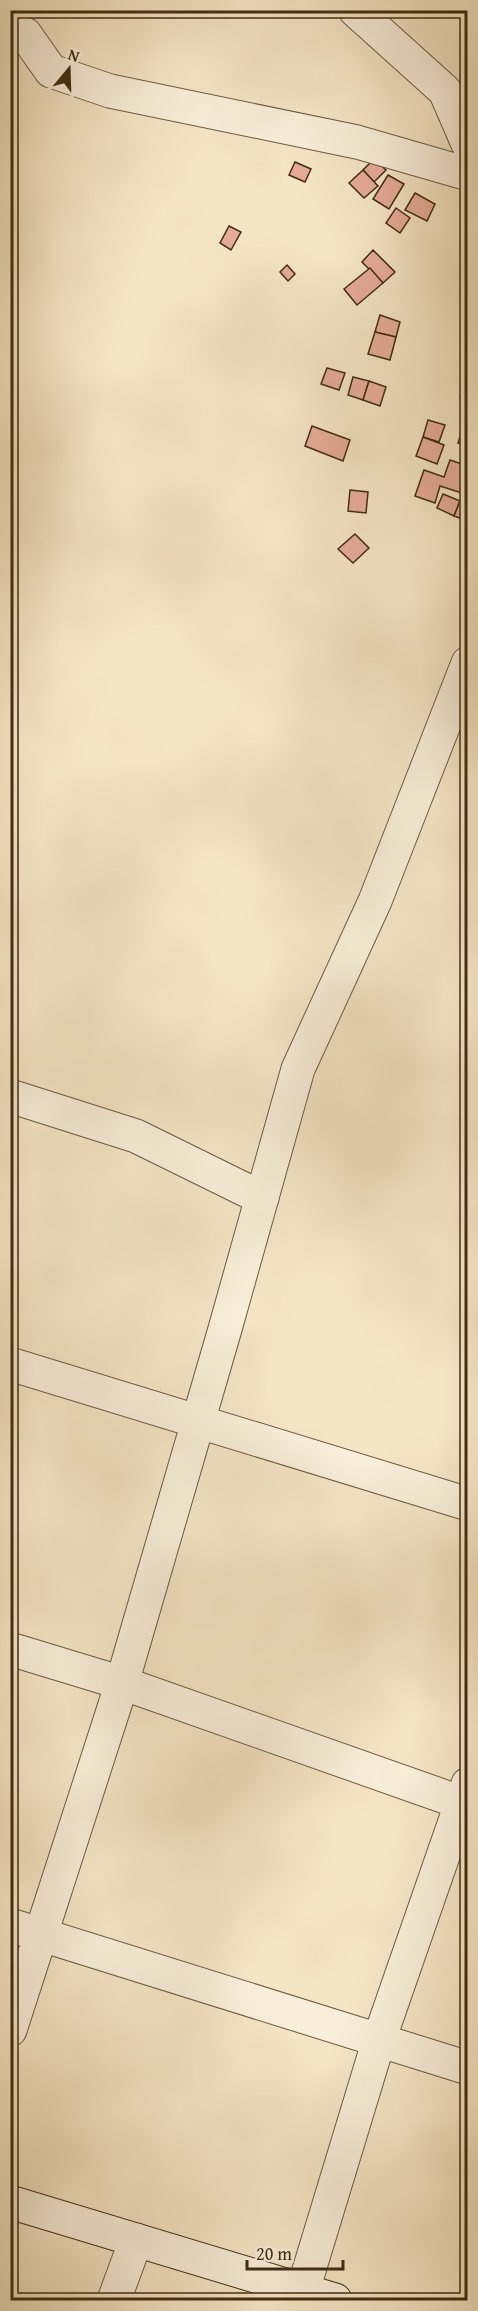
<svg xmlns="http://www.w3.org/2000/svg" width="478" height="2311" viewBox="0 0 478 2311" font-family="'Gentium Book Plus',serif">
	<rect width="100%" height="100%" fill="#f4e5c5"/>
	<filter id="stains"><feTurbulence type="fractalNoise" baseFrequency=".00333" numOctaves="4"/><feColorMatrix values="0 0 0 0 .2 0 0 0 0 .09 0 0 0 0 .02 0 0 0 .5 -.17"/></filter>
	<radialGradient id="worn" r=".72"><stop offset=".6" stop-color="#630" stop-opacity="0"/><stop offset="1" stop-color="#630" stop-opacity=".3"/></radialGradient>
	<g fill="#e7ab99" stroke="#402d13" stroke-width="1.5">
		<path d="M374,159L386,170L374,182L363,170Z"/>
		<path d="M295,162L311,169L305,182L289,175Z"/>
		<path d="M363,170L378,186L364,198L349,183Z"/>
		<path d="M388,175L404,184L389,209L373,199Z"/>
		<path d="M415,193L435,204L427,221L405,210Z"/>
		<path d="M396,208L410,218L400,233L386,223Z"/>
		<path d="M229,226L241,232L231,250L220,243Z"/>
		<path d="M373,250L395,272L383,283L362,262Z"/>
		<path d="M287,265L295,274L288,281L280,272Z"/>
		<path d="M370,268L383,283L357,305L344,289Z"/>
		<path d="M380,315L400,322L396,337L375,332Z"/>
		<path d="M375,332L396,337L390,360L368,354Z"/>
		<path d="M327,368L345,373L339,390L321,384Z"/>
		<path d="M353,377L369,381L363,400L348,395Z"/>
		<path d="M369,381L386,387L380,406L363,400Z"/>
		<path d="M464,385L468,387V400L460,398Z"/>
		<path d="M428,420L445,425L439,442L423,437Z"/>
		<path d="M312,426L350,440L343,461L305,446Z"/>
		<path d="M462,430L468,432V446L458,443Z"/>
		<path d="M423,437L444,445L437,464L416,456Z"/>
		<path d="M450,460L468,466V477L462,493L440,486L435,503L415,496L424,470L444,477Z"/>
		<path d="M350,490L368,492L366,513L348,511Z"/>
		<path d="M443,494L460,501L454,516L437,508Z"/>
		<path d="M460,501L468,504V521L454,516Z"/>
		<path d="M355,534L369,548L353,563L338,549Z"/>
	</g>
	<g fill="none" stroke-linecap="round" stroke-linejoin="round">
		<g stroke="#6d5b40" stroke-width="35">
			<g id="street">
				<path d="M355,10L445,91L468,144"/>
				<path d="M10,32L25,34L51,71L110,91L357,142L468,174"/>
				<path d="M10,1096L136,1136L262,1198"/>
				<path d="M10,1364L468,1504"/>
				<path d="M10,1649L122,1683L468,1805"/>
				<path d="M10,1925L468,2068"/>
				<path d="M10,2030L122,1683L225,1329L298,1069L375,901L468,663"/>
				<path d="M114,2300L136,2240"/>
				<path d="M300,2300L379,2040L468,1784"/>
			</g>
		</g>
		<g stroke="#402d13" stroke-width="35">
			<path id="secondary" d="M10,2202L335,2300"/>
		</g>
		<use href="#street" stroke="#f8eed9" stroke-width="33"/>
		<use href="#secondary" stroke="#f8eed9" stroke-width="33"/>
	</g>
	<rect width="478" height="2311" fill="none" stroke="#f4e5c5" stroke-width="36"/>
	<rect x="12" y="12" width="454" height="2287" fill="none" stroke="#402d13" stroke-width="3"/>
	<rect x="18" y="18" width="442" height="2275" fill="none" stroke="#402d13" stroke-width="1.5"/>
	<g transform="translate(69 69) rotate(19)" stroke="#f8eed9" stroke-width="4.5" paint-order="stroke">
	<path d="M0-4.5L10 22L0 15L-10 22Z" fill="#402d13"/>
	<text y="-9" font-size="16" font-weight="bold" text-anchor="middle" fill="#402d13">N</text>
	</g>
	<path d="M247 2260v9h96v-9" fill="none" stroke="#402d13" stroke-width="3"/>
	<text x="256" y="2260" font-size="18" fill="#402d13" stroke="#f8eed9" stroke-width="4.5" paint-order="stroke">20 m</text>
	<rect width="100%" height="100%" filter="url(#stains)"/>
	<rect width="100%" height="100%" fill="url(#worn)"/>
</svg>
